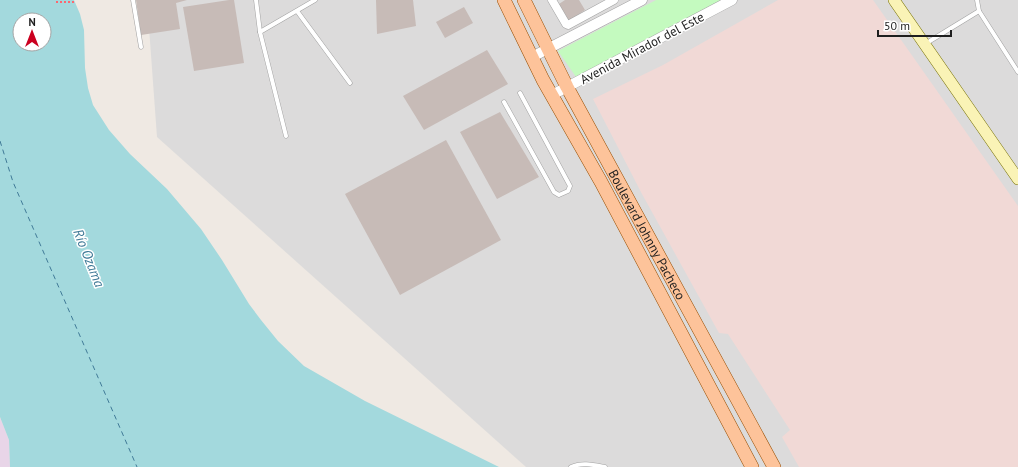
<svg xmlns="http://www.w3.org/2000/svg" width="1018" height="467" viewBox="0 0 1018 467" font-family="'PT Sans',sans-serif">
	<rect width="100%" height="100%" fill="#efe9e3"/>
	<path fill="#dcdbdb" d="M147,0H1018V467H526L157,137Z"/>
	<path fill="#e8d5e8" d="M0,417L9,440L10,467H0Z"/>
	<path fill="#f1d9d6" d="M778,0H873L1018,206V467H799L782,437L790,430L728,334L719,333L642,194L593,99L663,65Z"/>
	<path fill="#c4fabf" d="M656,0H728L576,77L558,51Z"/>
	<path fill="#a3d9dd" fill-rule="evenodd" d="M0,0H74L80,14L84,30L85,68L88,88L93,105L109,130L130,154L167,189L201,229L222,260L249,304L261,320L278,341L304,366L365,401L499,467H10L9,440L0,417ZM20,20H44V44H20Z"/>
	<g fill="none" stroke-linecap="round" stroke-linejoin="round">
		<path stroke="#407a97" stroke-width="1" stroke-dasharray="5 4" stroke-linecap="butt" d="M0,141L13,182L137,467"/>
	</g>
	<g fill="#c7bbb7">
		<path d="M136,0H187L176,3L180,29L141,35Z"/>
		<path d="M229,0H234L244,63L194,71L183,7Z"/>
		<path d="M376,0H413L416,26L377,34Z"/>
		<path d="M565,0H579L585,10L569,21L559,4Z"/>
		<path d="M464,7L473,23L445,38L436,22Z"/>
		<path d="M487,50L508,84L424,130L403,96Z"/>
		<path d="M500,112L539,177L497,199L460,132Z"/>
		<path d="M446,140L501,240L400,295L345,194Z"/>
	</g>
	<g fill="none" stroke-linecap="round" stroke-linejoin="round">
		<g stroke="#a2a2a2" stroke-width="5">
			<g id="service">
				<path d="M133,0L141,47"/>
				<path d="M256,0L260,32L286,136"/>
				<path d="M297,11L350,83"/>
				<path d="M979,11L1018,72"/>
				<path d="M260,32L315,0"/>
				<path d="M925,44L979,11L977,0"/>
				<path d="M504,102L554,192L559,195L568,191L570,186L520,93"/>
				<path d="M571,467C582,462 594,465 605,467"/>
			</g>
		</g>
		<g stroke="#a2a2a2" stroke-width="9">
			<path id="minor" d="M552,0L566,24L568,25L614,0"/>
		</g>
		<g stroke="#a2a2a2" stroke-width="11">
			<g id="tertiary">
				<path d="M532,57L642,0"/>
				<path d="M552,95L732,0"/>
			</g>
		</g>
		<g stroke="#767003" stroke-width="12">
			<path id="secondary" d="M894,0L1018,179"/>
		</g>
		<g stroke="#974d00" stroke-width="14">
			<g id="primary">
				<path d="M504,0L543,80L601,182L752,467"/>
				<path id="s1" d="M524,0L567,87L774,467"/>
			</g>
		</g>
		<path stroke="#fc6770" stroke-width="2" stroke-dasharray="2 2" stroke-linecap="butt" d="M56,2H75"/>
		<use href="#service" stroke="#fff" stroke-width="4"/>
		<use href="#minor" stroke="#fff" stroke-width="8"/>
		<use href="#tertiary" stroke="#fff" stroke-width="10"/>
		<use href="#secondary" stroke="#faf3b6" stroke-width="11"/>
		<use href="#primary" stroke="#fdc39a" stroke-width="13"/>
	</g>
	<g text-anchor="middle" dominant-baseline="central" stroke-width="3" stroke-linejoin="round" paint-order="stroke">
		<g font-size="13" fill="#1e1e1e" stroke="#fff">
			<text transform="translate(642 48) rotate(-28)">Avenida Mirador del Este</text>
			<text stroke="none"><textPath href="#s1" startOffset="265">Boulevard Johnny Pacheco</textPath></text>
		</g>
		<g font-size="14" font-style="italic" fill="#407a97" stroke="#fff">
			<text transform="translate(89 258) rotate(68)">Río Ozama</text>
		</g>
	</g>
	<g transform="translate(32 32)"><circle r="19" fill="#ffffff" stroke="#a5a5a5"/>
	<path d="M0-3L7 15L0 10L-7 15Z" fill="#cb0020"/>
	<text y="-6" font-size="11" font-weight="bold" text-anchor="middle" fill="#1e1e1e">N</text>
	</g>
	<path d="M878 30v6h73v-6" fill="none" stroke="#1e1e1e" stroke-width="2"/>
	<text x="884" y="30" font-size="12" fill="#1e1e1e" stroke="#ffffff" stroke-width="3" paint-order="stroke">50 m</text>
</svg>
